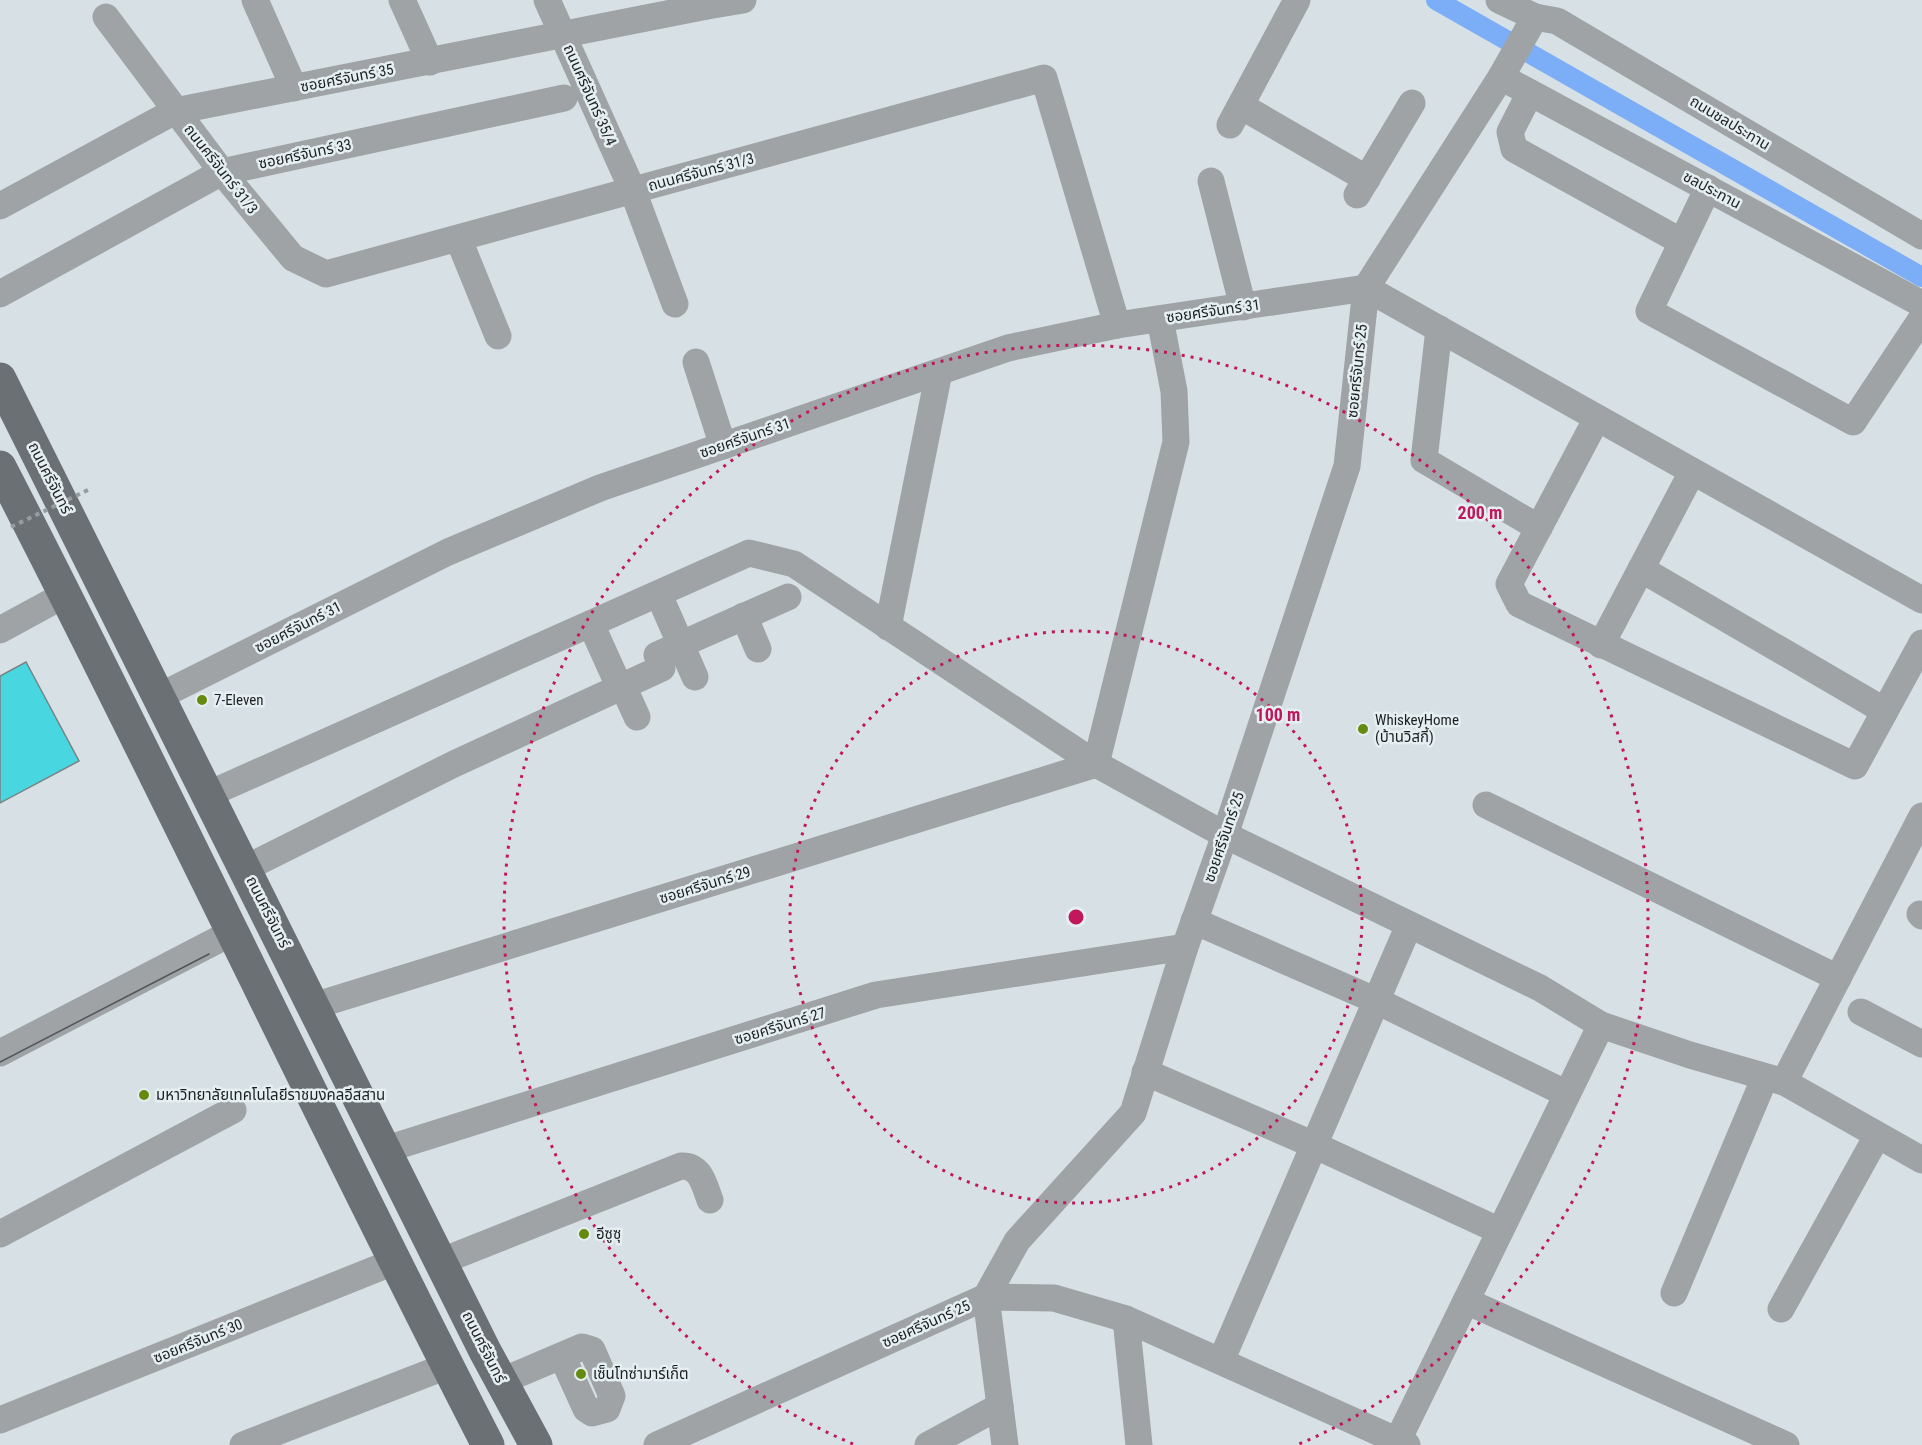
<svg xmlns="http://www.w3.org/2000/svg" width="1922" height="1445" viewBox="0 0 1922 1445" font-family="'Roboto Condensed','Noto Sans Thai',sans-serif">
	<rect width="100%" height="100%" fill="#d7e1e5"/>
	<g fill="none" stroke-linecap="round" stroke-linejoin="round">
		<path stroke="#7caef7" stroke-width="20" d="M1436,0L1922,277"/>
	</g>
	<path fill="#48d7e1" stroke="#788282" stroke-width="1.5" d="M26,662L79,761L0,803V676Z"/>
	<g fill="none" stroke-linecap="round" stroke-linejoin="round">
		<g stroke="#9fa3a5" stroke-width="27">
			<path d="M255,0L294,88"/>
			<path d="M402,0L430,62"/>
			<path d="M547,0L633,191L675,304"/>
			<path d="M1499,0L1535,17L1557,21L1922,236"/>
			<path d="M707,6L743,0"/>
			<path d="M106,17L222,172L293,258L326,274L1044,78L1117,325"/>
			<path d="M1501,77L1922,304"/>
			<path d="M1530,93L1510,132L1514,149L1682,242"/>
			<path d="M1241,106L1367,179"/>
			<path d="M1230,125L1297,0"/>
			<path d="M1211,181L1243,307"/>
			<path d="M1708,188L1649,311L1853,422L1922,318"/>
			<path d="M1357,195L1412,103"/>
			<path d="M0,206L175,111L707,6L703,0"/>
			<path d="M459,240L498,336"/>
			<path d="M0,294L222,172L564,98"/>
			<path d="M1439,329L1424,460L1539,528"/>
			<path d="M696,362L723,446"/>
			<path d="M1597,418L1509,584L1519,604L1855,766L1922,643"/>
			<path d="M1641,569L1885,711"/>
			<path d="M663,604L695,677"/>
			<path d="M744,616L758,649"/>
			<path d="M888,627L939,372"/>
			<path d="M0,630L66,594"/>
			<path d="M595,633L614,675"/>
			<path d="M1601,645L1692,472"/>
			<path d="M623,686L637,717"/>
			<path d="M160,696L448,552L600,488L1008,348L1117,325L1366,288L1922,600"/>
			<path d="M209,794L749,553L794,564L1096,764L1225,835L1540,988L1601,1025L1690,1055L1784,1082L1922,1160"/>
			<path d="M1486,805L1838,978"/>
			<path d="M246,868L454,764L662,668L657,655L788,597"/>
			<path d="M1920,914L1922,916"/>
			<path d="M1194,921L1377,1001L1567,1094"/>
			<path d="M314,1006L1096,764L1176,442L1174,391L1160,319"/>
			<path d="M1861,1012L1922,1044"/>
			<path d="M0,1053L231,933"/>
			<path d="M1145,1072L1314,1145L1500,1231"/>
			<path d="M1784,1082L1922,816"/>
			<path d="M387,1149L876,995L1185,947"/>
			<path d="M0,1234L233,1110"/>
			<path d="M442,1261L681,1166C701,1165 704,1185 710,1200"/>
			<path d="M1674,1293L1765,1077"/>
			<path d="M1466,1301L1786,1445"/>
			<path d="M1781,1309L1877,1136"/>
			<path d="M1126,1319L1139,1445"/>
			<path d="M1221,1361L1409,925"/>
			<path d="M502,1381L582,1347L592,1350L612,1396L607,1409L592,1413L586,1409L562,1356"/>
			<path d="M0,1420L396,1261"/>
			<path d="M1398,1440L1601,1025"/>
			<path d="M243,1445L447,1366"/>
			<path d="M657,1445L986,1297L1017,1241L1133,1113L1185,947L1225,835L1347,466L1366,288L1501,77L1535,17"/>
			<path d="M928,1445L1000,1406"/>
			<path d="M1005,1445L986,1297L1054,1298L1126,1319L1407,1445"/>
		</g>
		<g stroke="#6a7074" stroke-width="33">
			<path d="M0,379L485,1351L536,1445"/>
			<path d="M0,467C167,790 321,1121 488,1445"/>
		</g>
		<path stroke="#505557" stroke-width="1.5" d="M0,1062L209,954"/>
		<path stroke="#969da0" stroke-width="4" stroke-dasharray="4.5 4.5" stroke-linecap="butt" d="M11,527L88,490"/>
	</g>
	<g fill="none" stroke="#c2185b" stroke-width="3" stroke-dasharray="3 6">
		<circle cx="1076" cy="917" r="286"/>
		<path d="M853 1444A572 572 0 1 1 1299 1444"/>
	</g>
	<g fill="#658a10" stroke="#e5eff2" stroke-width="2">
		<circle cx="202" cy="700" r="6"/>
		<circle cx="1363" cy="729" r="6"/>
		<circle cx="144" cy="1095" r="6"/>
		<circle cx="584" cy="1234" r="6"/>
		<circle cx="581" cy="1374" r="6"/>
	</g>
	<g text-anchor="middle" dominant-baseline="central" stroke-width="5" stroke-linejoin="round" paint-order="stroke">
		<g font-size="15" fill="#1c1f20" stroke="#e5eff2">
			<text transform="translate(347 78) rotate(-11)">ซอยศรีจันทร์ 35</text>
			<text transform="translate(590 95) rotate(66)">ถนนศรีจันทร์ 35/4</text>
			<text transform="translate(1730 123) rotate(31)">ถนนชลประทาน</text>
			<text transform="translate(305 154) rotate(-12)">ซอยศรีจันทร์ 33</text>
			<text transform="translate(221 169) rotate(52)">ถนนศรีจันทร์ 31/3</text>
			<text transform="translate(701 172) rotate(-15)">ถนนศรีจันทร์ 31/3</text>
			<text transform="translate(1712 190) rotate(28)">ชลประทาน</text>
			<text transform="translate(1213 311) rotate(-8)">ซอยศรีจันทร์ 31</text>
			<text transform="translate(1357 371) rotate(-84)">ซอยศรีจันทร์ 25</text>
			<text transform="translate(745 438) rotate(-19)">ซอยศรีจันทร์ 31</text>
			<text transform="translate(50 478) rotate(63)">ถนนศรีจันทร์</text>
			<text transform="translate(298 627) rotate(-27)">ซอยศรีจันทร์ 31</text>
			<text transform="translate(1224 837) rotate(-71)">ซอยศรีจันทร์ 25</text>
			<text transform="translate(705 885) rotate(-17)">ซอยศรีจันทร์ 29</text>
			<text transform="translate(268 912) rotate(63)">ถนนศรีจันทร์</text>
			<text transform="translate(780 1026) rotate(-17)">ซอยศรีจันทร์ 27</text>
			<text transform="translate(926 1324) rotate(-24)">ซอยศรีจันทร์ 25</text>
			<text transform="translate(198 1341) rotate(-22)">ซอยศรีจันทร์ 30</text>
			<text transform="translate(484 1347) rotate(63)">ถนนศรีจันทร์</text>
		</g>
		<g font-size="15" fill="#1c1f20" stroke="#e5eff2" text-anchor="start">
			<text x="214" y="700">7-Eleven</text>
			<text x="1375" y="720">WhiskeyHome<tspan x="1375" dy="17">(บ้านวิสกี้)</tspan></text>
			<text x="156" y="1095">มหาวิทยาลัยเทคโนโลยีราชมงคลอีสสาน</text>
			<text x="596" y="1234">อีซูซุ</text>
			<text x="593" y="1374">เซ็นโทซ่ามาร์เก็ต</text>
		</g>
	</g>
	<circle cx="1076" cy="917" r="9" fill="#c2185b" stroke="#e5eff2" stroke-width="3"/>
	<g font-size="18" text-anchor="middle" font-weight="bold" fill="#c2185b" stroke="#e5eff2" stroke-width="5" stroke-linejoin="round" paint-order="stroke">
		<text x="1480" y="519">200 m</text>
		<text x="1278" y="721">100 m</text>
	</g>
</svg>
